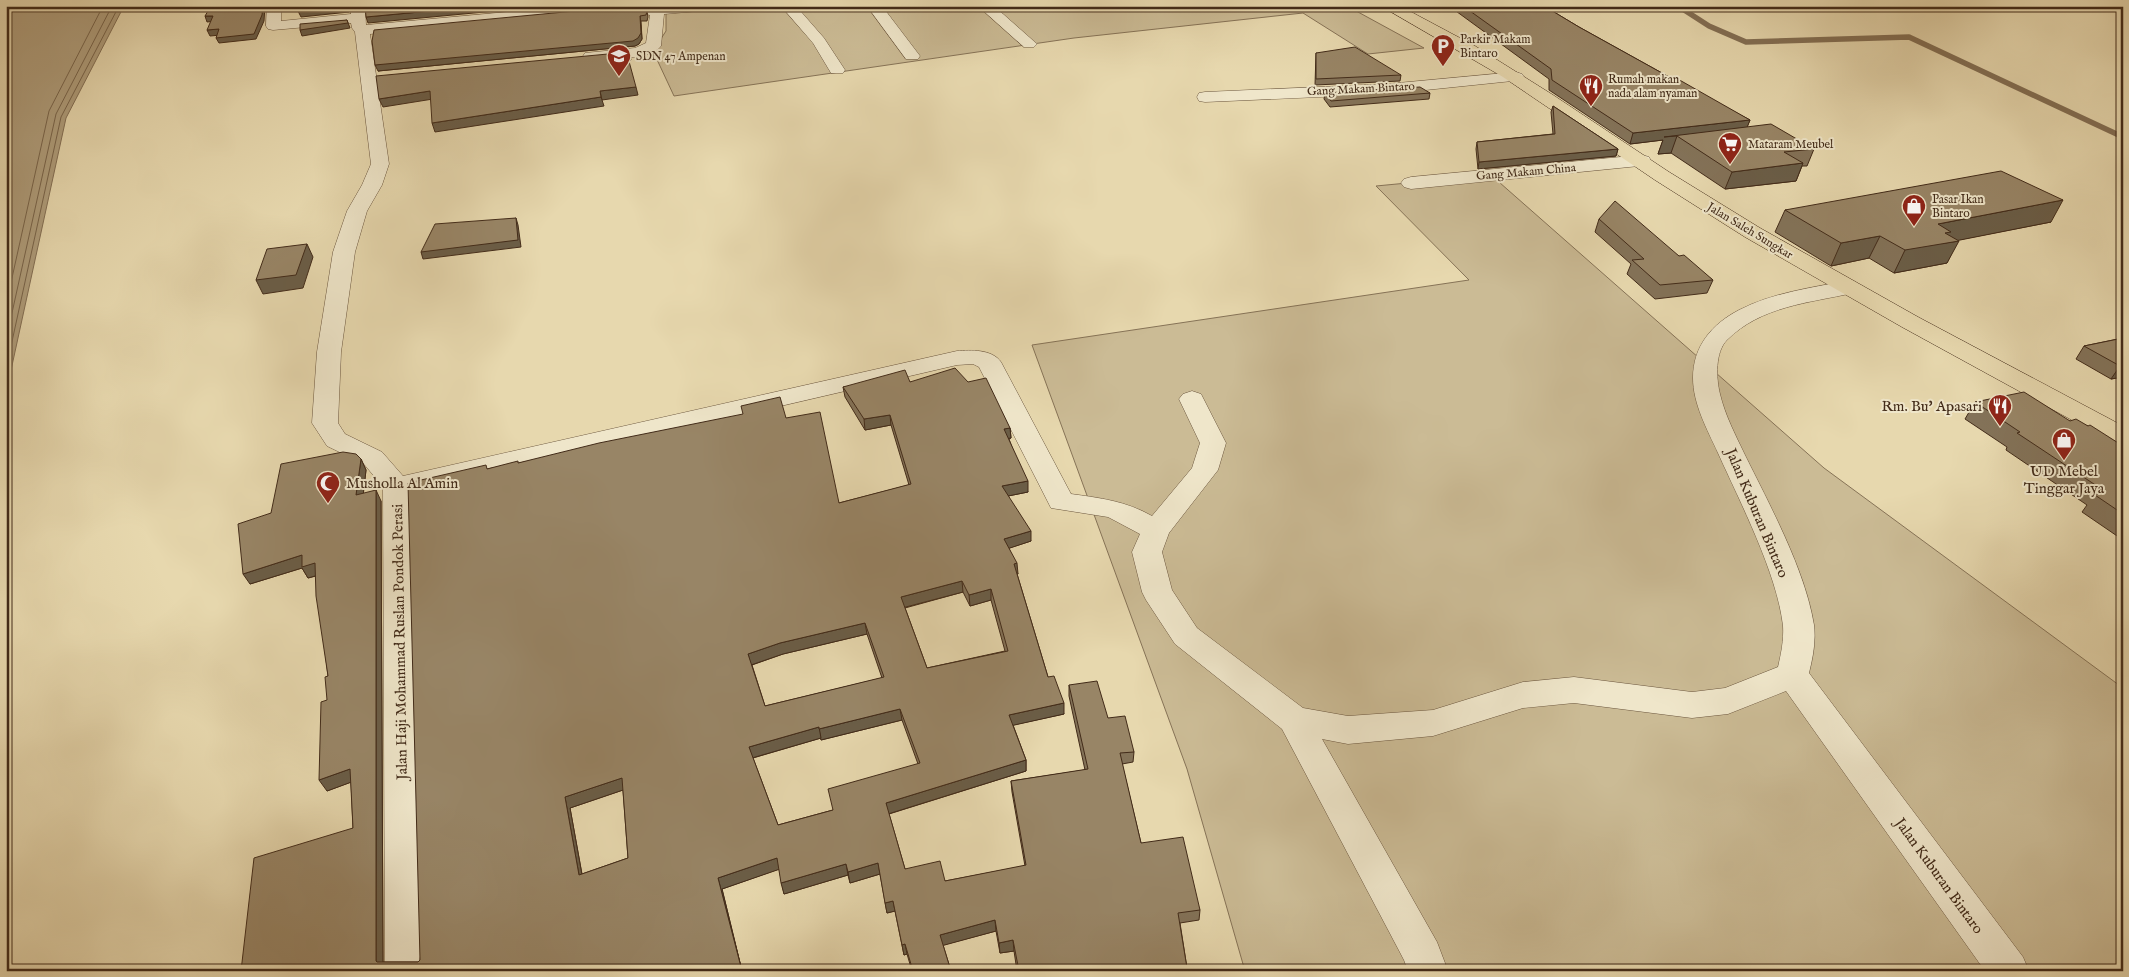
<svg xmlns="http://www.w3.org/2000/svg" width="2129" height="977" viewBox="0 0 2129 977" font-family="'IM FELL English',serif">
	<rect width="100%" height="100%" fill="#e7d8ae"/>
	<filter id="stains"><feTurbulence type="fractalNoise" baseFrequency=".004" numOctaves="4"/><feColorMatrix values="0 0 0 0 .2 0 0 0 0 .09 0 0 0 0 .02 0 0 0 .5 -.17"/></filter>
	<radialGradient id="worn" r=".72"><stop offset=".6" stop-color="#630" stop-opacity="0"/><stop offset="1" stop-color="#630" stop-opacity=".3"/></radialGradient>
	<g fill="#cbbb95" stroke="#867357">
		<path d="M666,6H1347L1424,48L1368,54L1303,13L1074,38L674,96L653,51L666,31Z"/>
		<path d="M1491,175L1824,468L2123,688V971H1245L1187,769L1032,345L1469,280L1376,186Z"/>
	</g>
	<path fill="#af9d7b" stroke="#836f54" d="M6,6H124L66,118L6,393Z"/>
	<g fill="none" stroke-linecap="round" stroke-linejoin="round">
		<g stroke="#78644a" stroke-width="1">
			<path d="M6,305L49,111L103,6"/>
			<path d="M6,340L56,114L112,6"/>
			<path d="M6,369L61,117L119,6"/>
		</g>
		<path stroke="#836f54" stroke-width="5.5" d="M1678,6L1709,26L1746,42L1909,37L2123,137"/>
		<g stroke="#6b563e" stroke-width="1">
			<g id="minor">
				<path d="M267,6H281V21L351,14V6H365L366,25L571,6H635L628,10L370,34L389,164L382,185L367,211L355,252L341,352L338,423L345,434L382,452L403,476L957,351C971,350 992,349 1001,362L1071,494C1100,498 1126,501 1152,516L1192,468L1200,443L1179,399L1183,394L1192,391L1201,394L1226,443L1218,470L1169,533L1162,552L1172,590L1197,628L1303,708L1348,716L1433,710L1523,682L1574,677L1692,692L1725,688L1778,667C1781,654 1784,640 1783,626C1777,573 1740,502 1718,453C1707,429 1693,404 1693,378C1693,346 1712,324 1739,310C1772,293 1810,288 1845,281L1853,283L1856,288L1853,293C1809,303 1761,306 1727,340C1715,352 1716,378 1720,394C1725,415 1735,434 1744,453C1769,504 1805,569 1814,625C1816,641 1813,657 1809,673L2023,957L2029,971H1985L1786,691L1728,714L1692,718L1574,703L1523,708L1433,736L1348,744L1322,739L1437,942L1448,971H1408L1404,960L1282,729L1175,644L1146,600L1142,592L1132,552L1140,534L1108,517L1051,508L979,367L973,364L957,365L411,492L425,971H385L383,487L364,464L327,446L312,423L317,352L333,252L347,211L362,185L371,164L355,32L352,28L351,23L273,30L268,29L266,26Z"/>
				<path d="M637,6H717L710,10L664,14L661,46C651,60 607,59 591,61L585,59L583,56L585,53L635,48L646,43L650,15L644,14Z"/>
				<path d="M781,6H796L824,38L845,70L843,73H831L813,43Z"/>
				<path d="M867,6H882L920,56L918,59H906Z"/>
				<path d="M978,6H994L1037,44L1034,47H1024Z"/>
				<path d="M1516,72L1522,74L1524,77L1522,80L1387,94L1205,102L1199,101L1197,97L1199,93L1205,92L1387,84Z"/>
				<path d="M1642,155L1649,157L1651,161L1649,165L1411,189L1404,187L1401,183L1404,179L1411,177Z"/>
			</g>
		</g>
		<g stroke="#422b19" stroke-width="1">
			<path id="highway" d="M1381,6H1400L1475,46L1553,95L1669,172L1760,228L1918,317L2123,426V445L2114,443L1902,327L1745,237L1655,180L1503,77Z"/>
		</g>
		<use href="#minor" fill="#efe6ca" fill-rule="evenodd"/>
		<use href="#highway" fill="#e7d8ae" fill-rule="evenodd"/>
	</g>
	<g fill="#837258" stroke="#422b19" fill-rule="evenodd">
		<path d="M1449,6H1544L1579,27L1671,78L1750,120L1747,127L1814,149L1807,166H1802L1796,181L1725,189L1671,153L1658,154L1663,140L1630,144L1549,90V79Z"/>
		<path d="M641,10L647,11L648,17L647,21H641L642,39L639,44L635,46L378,71Z"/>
		<path d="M1316,53L1401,75L1400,81L1315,85Z"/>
		<path d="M1325,93H1430L1429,99L1330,107L1324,99Z"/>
		<path d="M1553,106L1618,149L1616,156L1478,169L1476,149L1477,142L1553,134L1551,112Z"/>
		<path d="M1785,210L2051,222L1958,240L1947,263L1894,273L1869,258L1831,266L1775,232Z"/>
		<path d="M1599,219L1679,256L1713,280L1707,293L1655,299L1627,274L1631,264L1595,232Z"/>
		<path d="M2123,338V377L2111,379L2076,359L2084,346Z"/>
		<path d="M910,382L1010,428L1011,438L1009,439L1028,492L1008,496L1031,541L1009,548L1018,574H1017L1048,677L1064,714L1013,725L1026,760V771L889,814L905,869L945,881L1025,866L1012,792L1011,781L1085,770L1069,696V685L1108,718L1134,752L1133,762L1122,764L1141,843L1200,910L1199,920L1180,923L1187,968V971H1017L1014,951L1000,953L996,931L943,945L951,971H912L907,954L904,955L895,911L887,913L880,874L850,883L848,875L784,894L779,869L722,889L742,971H241L353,828L351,782L327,791L328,676L316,576L308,578L302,568L250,584L271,513L361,459L366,470L363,494L381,501L383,962H418L420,960L487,469L519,463L786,418L839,503L909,485L891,425L865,430L845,397L843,387ZM963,592L970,606L991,600L1005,651L927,668L905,608ZM867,634L882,678L765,706L752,665L783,654ZM902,720L918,764L833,810L778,825L753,758L821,738V740ZM623,790L628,858L582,874L570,808Z"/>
		<path d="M1975,402L2070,421L2088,426L2123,446V540L2082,512L2087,505L2006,450L2007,447L1965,419Z"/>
	</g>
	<g fill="#6a5d47" stroke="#422b19">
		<path d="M263,6H265L264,21L256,39L219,43L216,38Z"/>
		<path d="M350,6L349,12L301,17L298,11Z"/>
		<path d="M484,6H548L368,23L366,17Z"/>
		<path d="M205,16H213L216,21L207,22Z"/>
		<path d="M640,16L642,39L639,44L635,46L378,71L375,65Z"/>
		<path d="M347,20L350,28L302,36L300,30Z"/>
		<path d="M219,29L221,35L210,36L207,30Z"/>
		<path d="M629,52L631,60L629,62L627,54Z"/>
		<path d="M636,87L638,95L602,100L600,91Z"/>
		<path d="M430,91L433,99L383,107L379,99Z"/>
		<path d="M601,97L604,106L435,132L432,123Z"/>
		<path d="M1750,120L1746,130L1677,136L1671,153L1658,154L1663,140L1630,144L1633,133Z"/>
		<path d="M1618,149L1616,156L1478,169L1479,162Z"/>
		<path d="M1803,163L1796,181L1725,189L1732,172Z"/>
		<path d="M2063,200L2051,222L1945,243L1959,241L1947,263L1894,273L1905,250L1938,224Z"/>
		<path d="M516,218L518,225L521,247L423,259L421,252Z"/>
		<path d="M1880,236L1869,258L1831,266L1841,243Z"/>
		<path d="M307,244L313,257L303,288L263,294L256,280Z"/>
		<path d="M2120,366H2123V377L2111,379Z"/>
		<path d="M890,415L891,425L865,430L864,419Z"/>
		<path d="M1010,428L1011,438L1005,439L1004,429Z"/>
		<path d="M361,459L366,470L362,506L356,495Z"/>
		<path d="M1028,481V492L1003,497L1002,486Z"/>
		<path d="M376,490L381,501L383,971L376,961Z"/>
		<path d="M1031,531V541L1004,550V539Z"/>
		<path d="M302,555L315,563L322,574L308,578L302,568L250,584L243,574Z"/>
		<path d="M1017,563L1018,574L1014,575V564Z"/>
		<path d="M962,581L963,592L902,608L901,597Z"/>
		<path d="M991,589V600L970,606L969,595Z"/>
		<path d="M865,623L867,634L783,654L751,665L748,654L780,643Z"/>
		<path d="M1064,703V714L1010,726L1009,715Z"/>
		<path d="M900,709L902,720L821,740L819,729Z"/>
		<path d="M819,727L821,738L752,758L749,747Z"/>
		<path d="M1026,760V771L888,814L886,803Z"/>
		<path d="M350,769L357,780L327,791L319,780Z"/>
		<path d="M622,778L626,789L570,808L584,886L579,875L565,797Z"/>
		<path d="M777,858L780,869L722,889L742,971L718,878Z"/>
		<path d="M878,863L880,874L850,883L848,872Z"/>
		<path d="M846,864L848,875L784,894L781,883Z"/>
		<path d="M893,901L895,911L887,913L885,903Z"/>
		<path d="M995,920L996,931L941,946L940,935Z"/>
		<path d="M1013,940L1014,951L1000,953L999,943Z"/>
		<path d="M905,944L907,954L904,955L902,945Z"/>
	</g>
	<g fill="#988566" stroke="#422b19" fill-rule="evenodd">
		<path d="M211,6H263L262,15L254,34L216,38L219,29L207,30L213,16H205Z"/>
		<path d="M298,6H347L298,11Z"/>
		<path d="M365,6H484L366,17Z"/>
		<path d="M628,6H638L641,10L647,11L646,15L640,16L641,33L638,38L633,41L375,65L372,41L374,30Z"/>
		<path d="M1463,6H1544L1579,27L1671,78H1676L1750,120L1633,133L1552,80L1551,69Z"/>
		<path d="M347,20L348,23L300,30V24Z"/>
		<path d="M1355,47L1401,75L1316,79V53Z"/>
		<path d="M629,52L627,54L636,87L600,91L601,97L432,123L430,91L379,99L376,76Z"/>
		<path d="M1420,87L1430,93L1331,101L1325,93Z"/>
		<path d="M1553,106L1618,149L1479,162L1477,142L1555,134Z"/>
		<path d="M1771,124L1814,149L1784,152L1803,163L1732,172L1677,136L1664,137Z"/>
		<path d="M2001,171L2063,200L1938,224L1951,232L1945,233L1959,241L1905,250L1880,236L1841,243L1785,210Z"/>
		<path d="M1615,201L1679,256L1684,255L1713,280L1660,285L1632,260L1644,259L1599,219Z"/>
		<path d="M516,218L518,240L421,252L435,224Z"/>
		<path d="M307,244L296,275L256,280L267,249Z"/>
		<path d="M2123,338V366H2120L2084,346Z"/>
		<path d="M955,368L968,382L986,378L1010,428L1004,429L1028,481L1002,486L1031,531L1004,539L1017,563L1014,564L1048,677L1054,676L1064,703L1009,715L1026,760L886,803L905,869L940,861L945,881L1026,865L1011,781L1088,769L1069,685L1097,681L1108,718L1125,716L1134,752L1120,753L1141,843L1183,837L1200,910L1178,913L1187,968L1146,971H1019L1013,940L999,943L995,920L940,935L951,971H913L905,944L902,945L893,901L885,903L878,863L848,872L846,864L781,883L777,858L718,878L742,971H241L254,858L353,828L350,769L319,780L321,702L327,700L325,677L328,676L316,596L315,563L302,567V555L243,574L238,524L271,513L281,464L343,452L356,454L361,459L356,495L376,490V961L377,962H418L420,960L408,483L486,465L487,469L518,461V463L599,443L743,414L741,406L780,397L786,418L820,412L839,503L911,484L890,415L864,419L843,387L905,370L910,382ZM962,581L969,595L991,589L1008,651L927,668L901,597ZM865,623L884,677L765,706L748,654L780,643ZM900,709L920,763L828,789L833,810L778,825L749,747L819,727V729ZM622,778L628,858L579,875L565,797Z"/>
		<path d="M2024,392L2070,421L2076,419L2088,426L2090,425L2123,446V514L2095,495L2106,492L2017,433L2020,432L1975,402Z"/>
	</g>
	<defs>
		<g id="parking-pin" transform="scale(1.25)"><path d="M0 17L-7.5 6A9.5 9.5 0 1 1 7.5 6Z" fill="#8f2418" stroke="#efe6ca"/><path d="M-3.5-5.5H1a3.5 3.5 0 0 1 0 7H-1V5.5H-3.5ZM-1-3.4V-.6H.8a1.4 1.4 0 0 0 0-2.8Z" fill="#fff"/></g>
		<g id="school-pin" transform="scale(1.25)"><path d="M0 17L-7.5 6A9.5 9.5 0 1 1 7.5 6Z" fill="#8f2418" stroke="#efe6ca"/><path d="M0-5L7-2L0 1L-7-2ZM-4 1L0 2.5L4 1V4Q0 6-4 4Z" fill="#fff"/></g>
		<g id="restaurant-pin" transform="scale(1.25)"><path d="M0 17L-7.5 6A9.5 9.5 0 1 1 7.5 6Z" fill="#8f2418" stroke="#efe6ca"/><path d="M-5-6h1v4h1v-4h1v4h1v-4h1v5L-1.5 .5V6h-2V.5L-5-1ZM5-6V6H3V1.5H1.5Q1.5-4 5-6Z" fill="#fff"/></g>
		<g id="supermarket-pin" transform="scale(1.25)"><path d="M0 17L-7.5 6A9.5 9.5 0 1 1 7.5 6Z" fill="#8f2418" stroke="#efe6ca"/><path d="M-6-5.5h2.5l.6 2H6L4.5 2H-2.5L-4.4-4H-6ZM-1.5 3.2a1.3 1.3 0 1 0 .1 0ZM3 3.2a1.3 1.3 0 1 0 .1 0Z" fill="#fff"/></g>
		<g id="shop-pin" transform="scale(1.25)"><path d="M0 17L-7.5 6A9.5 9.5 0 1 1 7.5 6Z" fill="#8f2418" stroke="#efe6ca"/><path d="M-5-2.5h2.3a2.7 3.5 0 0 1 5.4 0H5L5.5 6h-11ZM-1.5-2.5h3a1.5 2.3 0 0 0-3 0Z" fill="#fff"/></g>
		<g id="mosque-pin" transform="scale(1.25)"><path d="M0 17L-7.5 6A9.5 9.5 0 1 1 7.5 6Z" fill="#8f2418" stroke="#efe6ca"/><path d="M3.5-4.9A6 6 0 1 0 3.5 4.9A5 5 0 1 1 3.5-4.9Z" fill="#fff"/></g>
	</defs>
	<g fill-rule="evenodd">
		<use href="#parking-pin" x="1443" y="46"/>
		<use href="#school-pin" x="619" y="56"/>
		<use href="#restaurant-pin" x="1591" y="86"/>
		<use href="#supermarket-pin" x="1730" y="144"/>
		<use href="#shop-pin" x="1914" y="206"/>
		<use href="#restaurant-pin" x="2000" y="406"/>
		<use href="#shop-pin" x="2064" y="440"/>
		<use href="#mosque-pin" x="328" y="483"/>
	</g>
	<g text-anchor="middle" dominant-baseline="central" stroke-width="4" stroke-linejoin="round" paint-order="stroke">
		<g font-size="12" fill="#422b19" stroke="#efe6ca" text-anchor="start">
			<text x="1460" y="39">Parkir Makam<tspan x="1460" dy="14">Bintaro</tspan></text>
			<text x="636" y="56">SDN 47 Ampenan</text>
			<text x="1608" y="79">Rumah makan<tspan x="1608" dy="14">nada alam nyaman</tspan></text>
			<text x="1748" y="144">Mataram Meubel</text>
			<text x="1932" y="199">Pasar Ikan<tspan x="1932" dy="14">Bintaro</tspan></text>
		</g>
		<g font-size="12" fill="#422b19" stroke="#efe6ca">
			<text transform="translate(1361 89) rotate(-3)">Gang Makam Bintaro</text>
			<text transform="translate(1526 172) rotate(-5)">Gang Makam China</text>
			<text transform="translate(1750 231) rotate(31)">Jalan Saleh Sungkar</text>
		</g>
		<g font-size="15" fill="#422b19" stroke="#efe6ca" text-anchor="end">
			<text x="1982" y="406">Rm. Bu' Apasari</text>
			<text x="2064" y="471" text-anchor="middle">UD Mebel<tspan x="2064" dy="17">Tinggar Jaya</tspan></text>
			<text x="346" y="483" text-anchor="start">Musholla Al Amin</text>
		</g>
		<g font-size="15" fill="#422b19" stroke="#efe6ca">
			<text transform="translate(1757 513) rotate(67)">Jalan Kuburan Bintaro</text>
			<text transform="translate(400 642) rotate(-91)">Jalan Haji Mohammad Ruslan Pondok Perasi</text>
			<text transform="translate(1939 876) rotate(54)">Jalan Kuburan Bintaro</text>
		</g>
	</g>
	<rect width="2129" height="977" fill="none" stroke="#e7d8ae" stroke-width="25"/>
	<rect x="8" y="8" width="2114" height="962" fill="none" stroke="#422b19" stroke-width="2.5"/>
	<rect x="12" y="12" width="2104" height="952" fill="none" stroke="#422b19"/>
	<rect width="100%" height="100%" filter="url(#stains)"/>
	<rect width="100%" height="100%" fill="url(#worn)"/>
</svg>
